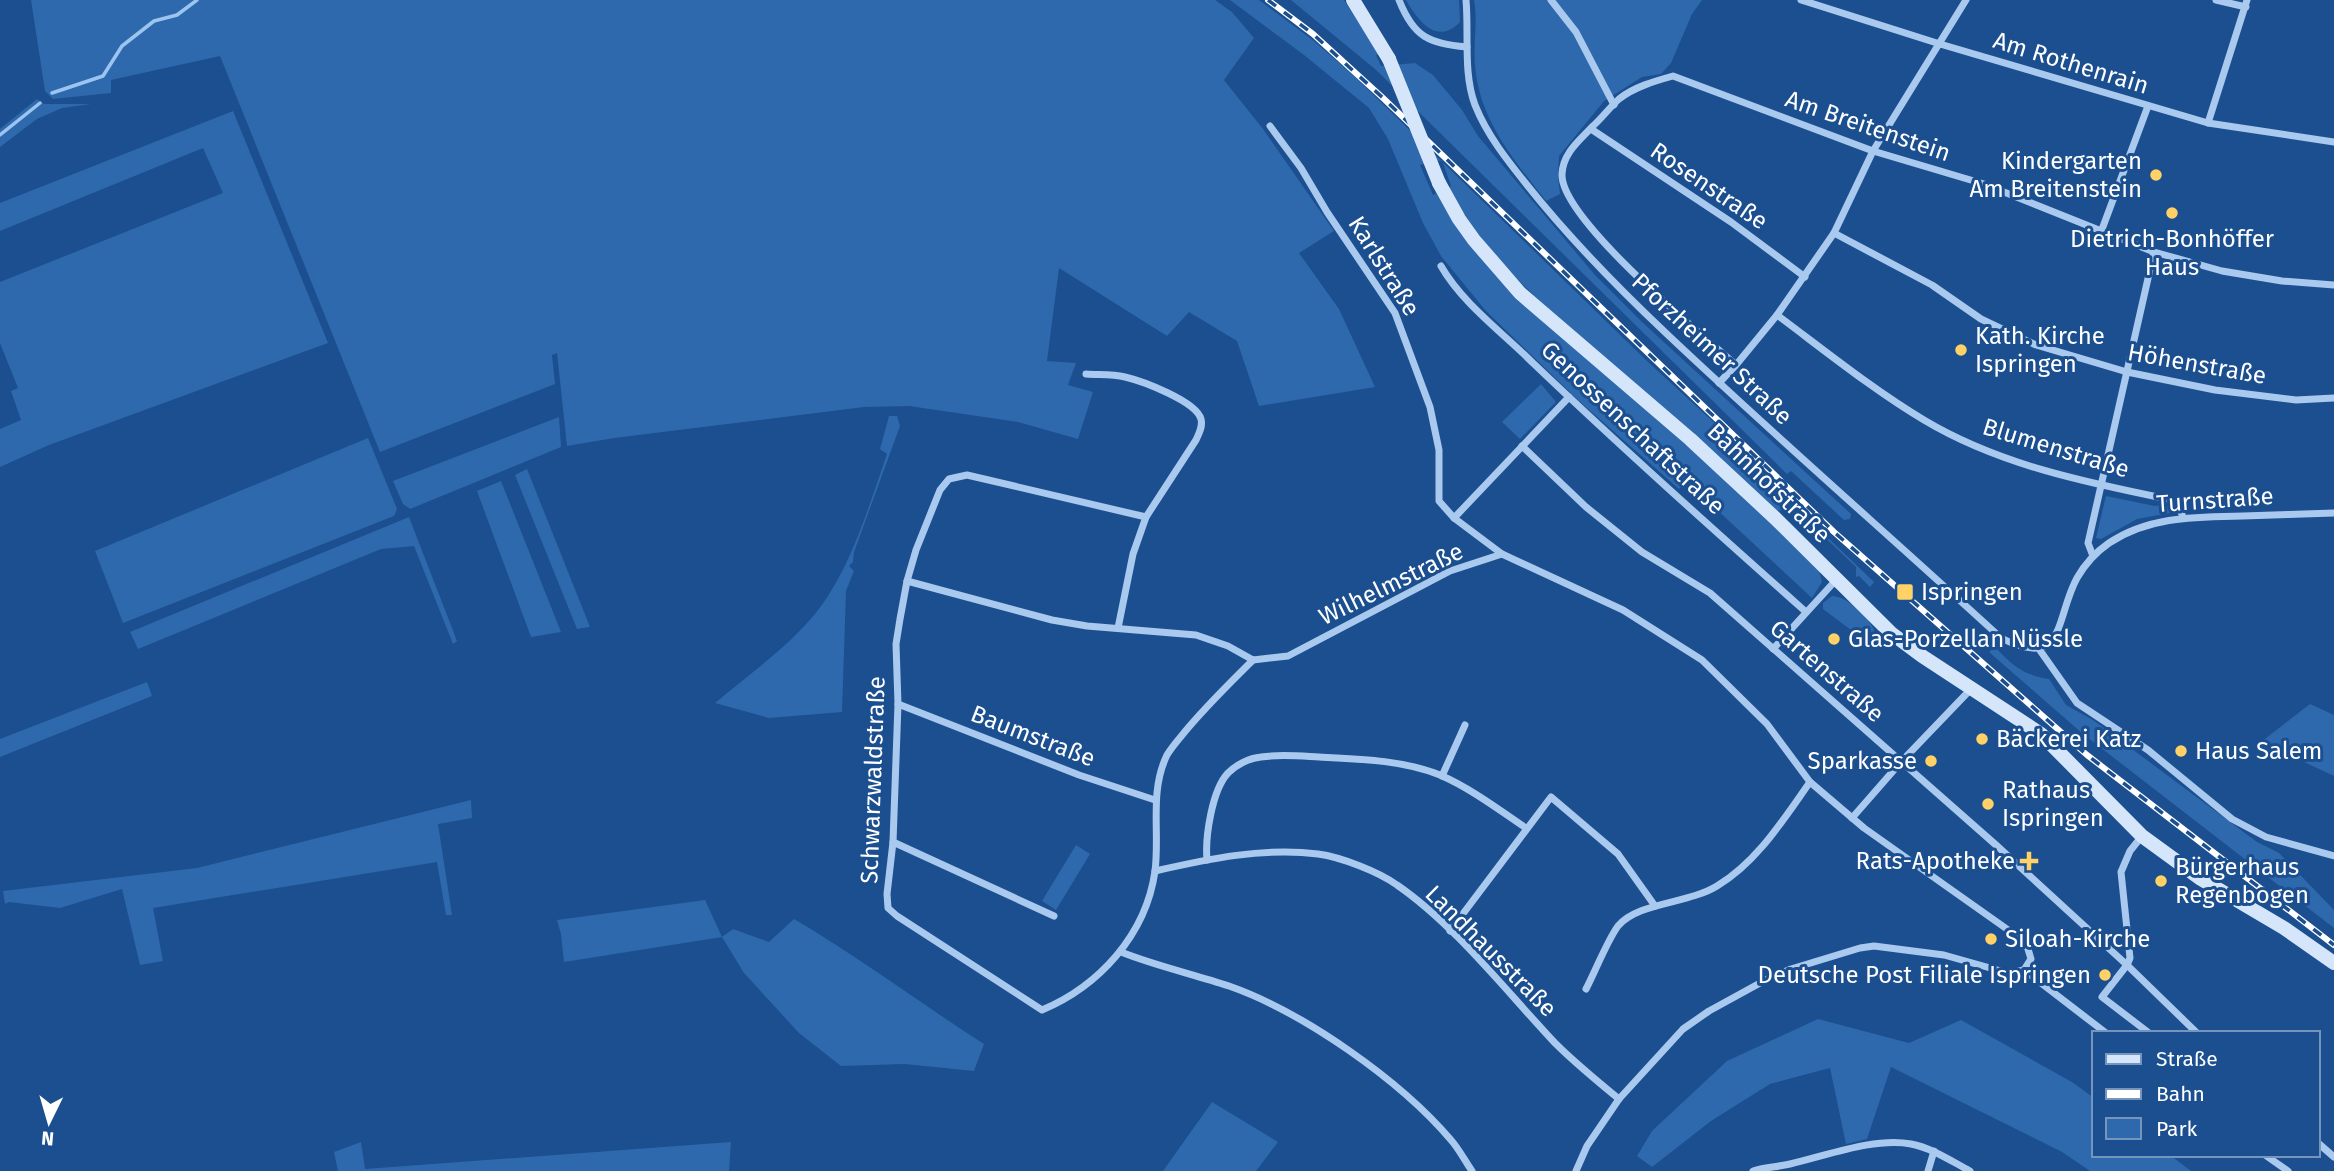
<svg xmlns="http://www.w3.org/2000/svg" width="2334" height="1171" viewBox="0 0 2334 1171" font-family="'Fira Sans',sans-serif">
	<rect width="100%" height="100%" fill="#1b4f8f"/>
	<g fill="#2e69ad">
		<path d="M31,0H1215L1232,12L1254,38L1224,80L1263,129L1334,231L1299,253L1339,309L1375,387L1259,406L1237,341L1189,312L1167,336L1059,268L1047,361L1076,363L1068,385L1093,392L1078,439L1018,422L909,406L864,407L614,438L567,446L557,353L552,355L555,384L380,452L220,56L111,80V93L53,99L45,91Z"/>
		<path d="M1230,0H1259L1314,41L1354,76L1647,361L1745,451L1742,455L1874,582L1870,587L1859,576L1856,577V567L1792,506L1790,512L1776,510L1540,301C1504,268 1472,232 1449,188L1451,186L1442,160L1420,165L1433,195L1436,193L1467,242L1501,281L1645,407L1772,523L1819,570L1822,582L1812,598L1687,482L1679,489L1579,401L1486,311L1441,256L1423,223L1388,139L1369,108L1304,55Z"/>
		<path d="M1291,0H1344L1379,54L1376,55L1381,66L1415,63L1433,75L1462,110L1478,136L1595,275L1642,322L1851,514L1850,519L1844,520L1791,471L1787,474L1375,69Z"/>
		<path d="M1406,0H1459L1460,22C1437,46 1418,21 1406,0Z"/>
		<path d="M1474,0H1702L1692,14L1671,63L1661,74L1642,77L1604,101L1559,156L1558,178L1560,194L1546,201C1513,159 1479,119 1475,65C1473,43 1478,21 1474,0Z"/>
		<path d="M37,99L44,104H91L62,108L37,119L0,147V129Z"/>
		<path d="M233,111L328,343L49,445L0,467V429L21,420L11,391L18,388L0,343V282L223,193L203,148L0,231V203Z"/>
		<path d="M1541,384L1556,402L1520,439L1502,422Z"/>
		<path d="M889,416H897L900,426L854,552L853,562L849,566L854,571L846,591L842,712L769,718L715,703C748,675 787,648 815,614C850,571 869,506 887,454L880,449Z"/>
		<path d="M559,417L561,447L410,509L403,504L393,481Z"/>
		<path d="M368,438L397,509L394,516L123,623L95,551Z"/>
		<path d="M527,469L590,627L577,629L515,475Z"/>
		<path d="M501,481L561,632L531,637L477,491Z"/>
		<path d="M2106,496L2155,506L2165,504L2170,508V513L2137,519L2101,539L2096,538Z"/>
		<path d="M409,517L457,641L453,644L414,546L381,549L138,649L130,632Z"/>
		<path d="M1832,596C1847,596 1869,617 1875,632C1877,635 1877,639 1879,642L1875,648L1823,609V603Z"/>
		<path d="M1995,647C2013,666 2023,675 2049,679L2066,705L2093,720L2257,842L2279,853L2334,910V928L2083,734L1989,652Z"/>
		<path d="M147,682L152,696L0,757V739Z"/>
		<path d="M2310,704L2334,715V776L2261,742Z"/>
		<path d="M471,800L472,818L438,824L452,915H446L437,862L153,908L163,961L140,965L122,889L60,908L9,902L5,904L3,891L197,868Z"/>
		<path d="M1076,845L1090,854L1056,910L1042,901Z"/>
		<path d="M705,900L722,937L733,929L769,942L794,919C859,957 920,1003 984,1044L974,1071L905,1064L841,1066L799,1033L744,973L722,937L564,962L561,934L557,920Z"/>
		<path d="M1818,1019L1909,1043L1961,1020L2072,1082L2094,1098V1155H2170L2191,1171H2090L2062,1152L1891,1067L1867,1139L1846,1144L1830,1068L1770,1084L1711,1121L1652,1167L1637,1156L1652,1131L1727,1061Z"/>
		<path d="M1212,1102L1278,1142L1256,1171H1163Z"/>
		<path d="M361,1142L365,1169L731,1142L729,1171H338L334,1152Z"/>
	</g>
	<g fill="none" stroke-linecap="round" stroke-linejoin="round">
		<g stroke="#9cc4f0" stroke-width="3.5">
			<path d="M52,93L103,76L122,46L154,21L177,15L197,0"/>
			<path d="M0,135L40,103"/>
		</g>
		<g stroke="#a9c9ee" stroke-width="7">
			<path d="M1399,0C1414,38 1429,43 1467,47"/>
			<path d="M1466,0C1469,34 1463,73 1475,105C1487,135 1507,160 1527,185C1570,239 1617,287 1668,335C1777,438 1891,537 2001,638C2066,671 2055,618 2077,578C2085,564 2096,552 2109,543C2149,516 2196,517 2243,516C2273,515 2304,514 2334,513"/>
			<path d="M1551,0L1576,32L1614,105"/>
			<path d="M1801,0L1940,44L2208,123L2334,142"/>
			<path d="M2216,0L2246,7"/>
			<path d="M2208,123L2247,0"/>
			<path d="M1270,126L1301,168L1327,212L1395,313L1430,407L1439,450V501L1454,518L1502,554"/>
			<path d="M1591,129L1731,222L1805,277"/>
			<path d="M2101,232L2148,106"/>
			<path d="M1834,233L1932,285L1981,319L2036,345L2127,372L2215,390L2296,400L2334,398"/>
			<path d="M1441,266C1462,303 1503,333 1533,363C1622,448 1714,530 1806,612"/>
			<path d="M1777,315C1824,350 1875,391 1924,420C1999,465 2088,483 2172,500L2179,507L2183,517"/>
			<path d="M1736,365C1701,334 1560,218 1562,174C1563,153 1579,141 1593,126C1602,118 1610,107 1619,99C1634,87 1655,81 1673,76L1873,151L1984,184L2154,252L2222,271L2282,281L2334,285"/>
			<path d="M1086,374C1098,375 1112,374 1125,377C1142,381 1196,401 1201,419C1203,427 1199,433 1196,440L1146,517L1133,554L1118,628"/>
			<path d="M1719,383L1736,365L1777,315L1834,233L1873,151L1966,0"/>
			<path d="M1522,446L1586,507L1642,552L1710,593L1996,845L2127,965L2197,1033"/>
			<path d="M1146,517L967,475L949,479L940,490L916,550L907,581L900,619L896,644L898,704L893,842L887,894L888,908L897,916L1042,1010C1099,986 1146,935 1155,871C1160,832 1149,792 1167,755C1171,748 1178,740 1183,734C1205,707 1229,684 1253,660"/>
			<path d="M1454,518L1569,397"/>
			<path d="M2093,556L2088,543L2154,252"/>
			<path d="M907,581L1052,620L1087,626L1196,635L1228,646L1253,660L1288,656L1450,571L1502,554L1623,610L1702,660L1767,724L1810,782L1864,828L2021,939L2028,949L2031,959L2024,970"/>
			<path d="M1773,649L1836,580"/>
			<path d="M2039,649L2077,703L2148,750L2232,819L2266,837L2334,856"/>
			<path d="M898,704L1079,775L1155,800"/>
			<path d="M1442,776L1465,725"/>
			<path d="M1852,818L1901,762L1971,689"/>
			<path d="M2142,836L2130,851L2121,872L2130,958L2127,965L2102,997L2149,1033"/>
			<path d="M893,842L1054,916"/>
			<path d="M1207,860C1205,837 1212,790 1228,773C1236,765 1249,758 1261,757C1279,754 1300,756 1319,757C1360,759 1402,760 1440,775C1470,788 1498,809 1526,828"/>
			<path d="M1155,871C1208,859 1264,847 1318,854C1341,857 1379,872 1397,885C1454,924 1507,992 1555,1043C1575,1063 1597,1081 1619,1099"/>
			<path d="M1450,931L1551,797L1618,854L1655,906"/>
			<path d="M1121,952C1156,966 1193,974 1229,986C1303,1012 1400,1080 1451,1140C1459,1149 1465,1161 1472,1171"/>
			<path d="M1586,989C1595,972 1607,941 1618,926C1638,902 1688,904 1717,886C1757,862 1783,820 1810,782"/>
			<path d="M2318,1143L2334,1157"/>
			<path d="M2265,1155L2288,1171"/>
			<path d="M1576,1171L1587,1146L1619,1099L1683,1029L1709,1011L1771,977L1791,969L1860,948L1874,946L1944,955L2008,973L2024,970L2106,1033"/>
			<path d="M1753,1171C1765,1167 1777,1167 1790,1164C1826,1156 1874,1137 1911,1144C1932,1148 1951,1161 1970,1171"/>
			<path d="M1928,1171L1934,1151"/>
		</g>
		<g stroke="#d6e6fa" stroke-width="14">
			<path d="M1353,0L1389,59"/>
			<path d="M1439,183L1459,219L1474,240L1520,293L1690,439L1775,518L1891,633L1922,656L2041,734L2142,836L2201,879L2284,928L2334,963"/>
		</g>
		<g stroke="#fff" stroke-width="6">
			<path id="rail" d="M1268,0L1313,34L1383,98L1834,532L2087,755L2334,945"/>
		</g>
		<use href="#rail" stroke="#1b4f8f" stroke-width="3.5" stroke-dasharray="10" stroke-linecap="butt"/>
		<path stroke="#d6e6fa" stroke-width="14" d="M1389,59L1439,183"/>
	</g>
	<g fill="#ffd166" stroke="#1b4f8f" stroke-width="2.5">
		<circle cx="2156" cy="175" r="7"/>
		<circle cx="2172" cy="213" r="7"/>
		<circle cx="1961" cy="350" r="7"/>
		<rect x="1896" y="583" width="18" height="18" rx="3.5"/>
		<circle cx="1834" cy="639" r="7"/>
		<circle cx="1982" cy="739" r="7"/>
		<circle cx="2181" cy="751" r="7"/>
		<circle cx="1931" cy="761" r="7"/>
		<circle cx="1988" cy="804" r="7"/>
		<path d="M2025.5 850.5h7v7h7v7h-7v7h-7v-7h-7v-7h7z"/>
		<circle cx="2161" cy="881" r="7"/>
		<circle cx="1991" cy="939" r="7"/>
		<circle cx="2105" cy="975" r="7"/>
	</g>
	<g text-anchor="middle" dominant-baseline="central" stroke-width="6" stroke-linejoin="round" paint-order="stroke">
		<g font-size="24" fill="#fff" stroke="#1b4f8f">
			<text transform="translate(2071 63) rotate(17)">Am Rothenrain</text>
			<text transform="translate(1868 126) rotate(19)">Am Breitenstein</text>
			<text transform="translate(1709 186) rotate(34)">Rosenstraße</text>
			<text transform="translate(1384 266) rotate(58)">Karlstraße</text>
			<text transform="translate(1712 349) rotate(43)">Pforzheimer Straße</text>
			<text transform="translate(2197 364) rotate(10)">Höhenstraße</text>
			<text transform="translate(1633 428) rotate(43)">Genossenschaftstraße</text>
			<text transform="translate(2056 448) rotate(17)">Blumenstraße</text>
			<text transform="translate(1769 483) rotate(44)">Bahnhofstraße</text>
			<text transform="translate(2215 500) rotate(-4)">Turnstraße</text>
			<text transform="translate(1391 584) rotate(-26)">Wilhelmstraße</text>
			<text transform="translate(1827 671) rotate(41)">Gartenstraße</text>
			<text transform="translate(1033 736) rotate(21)">Baumstraße</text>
			<text transform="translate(873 780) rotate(-88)">Schwarzwaldstraße</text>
			<text transform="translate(1491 951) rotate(45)">Landhausstraße</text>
		</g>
		<g font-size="24" fill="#fff" stroke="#1b4f8f" text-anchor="start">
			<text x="2142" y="161" text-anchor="end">Kindergarten<tspan x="2142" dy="28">Am Breitenstein</tspan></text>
			<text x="2172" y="239" text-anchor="middle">Dietrich-Bonhöffer<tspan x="2172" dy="28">Haus</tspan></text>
			<text x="1975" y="336">Kath. Kirche<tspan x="1975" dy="28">Ispringen</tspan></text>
			<text x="1921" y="592">Ispringen</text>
			<text x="1848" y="639">Glas-Porzellan Nüssle</text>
			<text x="1996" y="739">Bäckerei Katz</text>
			<text x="2195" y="751">Haus Salem</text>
			<text x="1917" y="761" text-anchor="end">Sparkasse</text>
			<text x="2002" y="790">Rathaus<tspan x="2002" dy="28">Ispringen</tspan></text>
			<text x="2015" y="861" text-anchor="end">Rats-Apotheke</text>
			<text x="2175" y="867">Bürgerhaus<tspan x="2175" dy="28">Regenbogen</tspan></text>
			<text x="2005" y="939">Siloah-Kirche</text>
			<text x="2091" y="975" text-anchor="end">Deutsche Post Filiale Ispringen</text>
		</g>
	</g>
	<rect x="2092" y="1031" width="228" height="126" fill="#1b4f8f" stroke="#7695bc" stroke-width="2"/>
	<rect x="2106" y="1054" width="35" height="10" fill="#d6e6fa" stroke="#7695bc" stroke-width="2"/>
	<text x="2156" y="1066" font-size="21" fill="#ffffff">Straße</text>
	<rect x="2106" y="1089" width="35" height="10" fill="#ffffff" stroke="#7695bc" stroke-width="2"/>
	<text x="2156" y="1101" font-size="21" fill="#ffffff">Bahn</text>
	<rect x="2106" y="1118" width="35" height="21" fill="#2e69ad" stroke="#7695bc" stroke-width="2"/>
	<text x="2156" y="1136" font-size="21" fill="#ffffff">Park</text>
	<g transform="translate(49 1122) rotate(185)" stroke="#1b4f8f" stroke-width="5" paint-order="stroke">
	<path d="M0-5L12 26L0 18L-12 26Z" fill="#ffffff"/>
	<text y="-10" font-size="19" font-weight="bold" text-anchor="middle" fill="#ffffff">N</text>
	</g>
</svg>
